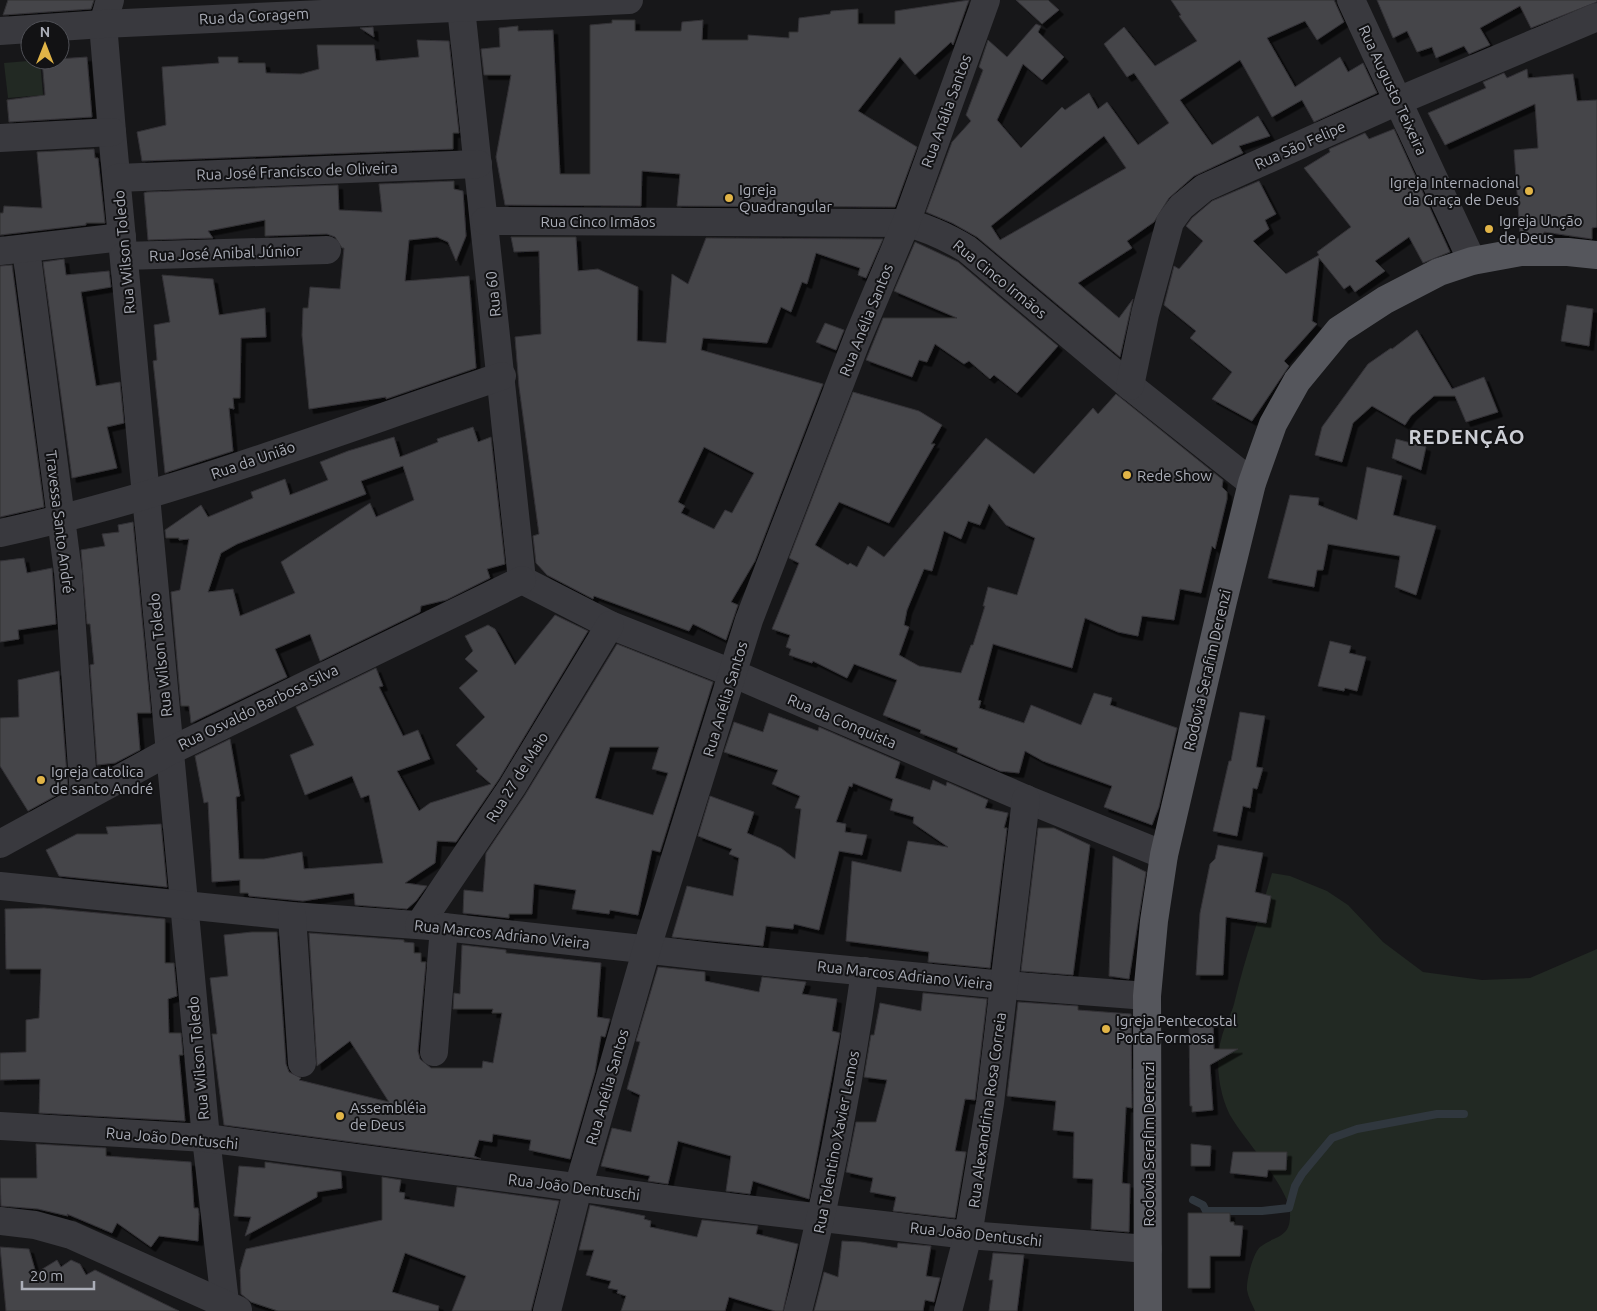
<svg xmlns="http://www.w3.org/2000/svg" width="1597" height="1311" viewBox="0 0 1597 1311" font-family="Ubuntu,sans-serif">
	<defs>
		<filter id="shadow"><feDropShadow dx="4.5" dy="4.5" stdDeviation="0" flood-color="#0009"/></filter>
	</defs>
	<rect width="100%" height="100%" fill="#171719"/>
	<g fill="#222923">
		<path d="M40,60L43,95L8,98L4,63Z"/>
		<path d="M1272,873L1290,876L1327,891L1348,905L1383,942L1423,972L1482,980L1530,978L1597,949V1311H1255C1252,1304 1248,1297 1247,1290C1246,1281 1253,1253 1260,1247C1275,1235 1291,1239 1290,1213C1290,1190 1246,1141 1233,1120C1220,1100 1214,1063 1221,1040C1224,1026 1232,1014 1235,1000C1245,957 1260,916 1272,873Z"/>
	</g>
	<g fill="none" stroke-linecap="round" stroke-linejoin="round">
		<path stroke="#30373e" stroke-width="8" d="M1193,1200L1203,1205L1206,1211H1262L1289,1208L1295,1186L1302,1174L1332,1138L1357,1129L1437,1114H1464"/>
	</g>
	<g fill="#454449" stroke="#323135" fill-rule="evenodd" filter="url(#shadow)">
		<path d="M8,0H94L91,9L3,15Z"/>
		<path d="M969,0L953,45L951,42L915,75L900,57L858,111L917,147L895,207L677,206L680,174L642,171L641,206L505,205L496,157L511,75H484L481,49L500,47L499,28L518,26V31L553,30L560,174H590V25L612,23V20H635V31H681L682,22L703,20L702,40H748V35L789,38V32H798L799,18L830,14L831,11L858,9V24H895V11Z"/>
		<path d="M1016,0H1048L1059,10L1042,24Z"/>
		<path d="M1171,0H1334L1344,22L1317,40L1305,21L1267,38L1295,87L1340,57L1348,72L1363,63L1377,93L1314,122L1302,100L1272,117L1240,60L1180,100L1212,145L1258,116L1270,136L1239,146L1243,153L1194,176L1169,198L1154,222L1127,241L1132,248L1078,283L1119,318L1133,299L1120,357L977,237L952,223L926,212L952,142L971,121L966,115L983,70L979,67L988,40L1007,57L1036,24L1041,26L1038,32L1064,57L1042,80L1023,64L997,120L1021,148L1062,107L1065,110L1089,93L1098,109L1107,102L1138,145L1169,123L1134,73L1127,77L1104,44L1124,27L1155,66L1197,41L1179,16L1181,15ZM1104,136L1126,168L1000,240L991,226Z"/>
		<path d="M1377,0H1597V2L1531,28L1520,6L1480,28L1490,45L1469,54L1464,46L1436,58L1432,47L1417,52L1407,31L1393,38Z"/>
		<path d="M373,27L374,37L360,28Z"/>
		<path d="M417,40L449,41L459,133H453V149L142,161L137,132L166,125L162,67L219,63L218,57H238V63H265L266,73L301,74L319,69L317,45H374L376,61L419,57Z"/>
		<path d="M87,57L92,117L9,122L7,100L45,95L42,60Z"/>
		<path d="M1527,69L1528,78L1573,74L1577,101L1597,100V227L1592,228V239L1544,232V235L1520,234L1514,150L1538,148L1535,104L1445,145L1428,113L1486,88L1483,82L1504,73L1507,78Z"/>
		<path d="M1394,129L1450,252L1423,263L1409,237L1375,261L1385,271L1355,292L1350,285L1344,289L1319,258L1312,321L1317,324L1284,361L1289,366L1252,421L1212,399L1232,372L1190,338L1196,331L1164,305L1174,266L1179,269L1203,241L1186,226L1192,218L1212,201L1259,181L1276,214L1265,220L1269,229L1253,241L1286,274L1319,255L1317,252L1351,227L1304,168L1330,152L1329,149L1365,133L1369,139Z"/>
		<path d="M94,149L95,158H98L105,223H86V225L0,235V213H3L4,206L42,208L37,152Z"/>
		<path d="M454,181V189L463,191L466,236L456,261L448,242L437,237L409,240L405,281L469,276L476,368L386,399V397L309,409L302,335L303,308H308L310,287L340,289L344,248H342L335,237L327,234L265,236V220L208,231L213,238L148,240L144,193L147,192L338,185L339,210L382,212L379,184Z"/>
		<path d="M511,237H576L578,271L598,269L638,287L637,341L666,343L672,274L688,284L706,238L883,239L866,278L858,275L860,268L816,253L807,284L802,282L791,312L781,307L767,343L703,338L701,350L823,384L755,561L731,602L738,605L726,640L693,624L689,631L594,596L593,599L547,575L536,563L533,536L539,534L519,387L515,337L541,334L539,251L514,252ZM704,447L754,473L732,513L725,510L714,529L681,513L685,506L678,502Z"/>
		<path d="M915,242L958,262L1058,346L1017,393L994,375L990,379L969,361L964,364L935,344L927,362L919,360L912,377L866,360L883,318H957L894,291Z"/>
		<path d="M64,259L66,275L109,271L111,287L81,292L96,386L120,382L124,423L107,427L117,468L72,478L43,262Z"/>
		<path d="M12,265L44,507L0,517V266Z"/>
		<path d="M162,275L213,279L219,315L265,308L266,337L241,338L240,398H233L234,409L229,408L233,451L165,473L153,361L157,360L154,325L170,322Z"/>
		<path d="M1567,305L1593,309L1589,346L1561,341Z"/>
		<path d="M825,323L844,330L836,350L816,342Z"/>
		<path d="M1417,330L1452,389L1484,377L1498,412L1466,422L1455,396H1434L1411,416L1405,425L1372,406L1353,423L1342,462L1315,455L1322,427L1368,364L1391,348L1392,349Z"/>
		<path d="M853,392L919,411L942,425L931,444H935L889,523L839,502L815,545L848,565L850,563L857,567L868,546L884,557L986,438L1034,474L1093,408L1098,414L1116,394L1223,480L1222,487L1227,492V499L1215,549L1212,546L1201,593L1180,589L1174,620L1142,616L1138,636L1118,632L1085,618L1072,668L993,644L978,700L981,701L979,708L1024,723L1031,705L1081,725L1094,693L1112,698L1110,705L1177,728L1159,807L1152,825L1104,807L1112,786L1043,761L1025,751L1019,773L1000,771L957,752L958,748L920,733L921,730L883,715L897,680L854,664L847,678L813,661L812,663L789,655L791,649L786,647L790,635L772,629L799,563L789,558ZM989,504L1006,525L1035,538L1017,595L988,587L983,606H985L973,645H971L961,673L919,666L899,655L909,627L904,625L907,610L924,569L932,571L944,531L961,539L968,521L980,525Z"/>
		<path d="M473,427L478,442L491,437L505,564L487,569L490,578L446,600L421,606L420,612L320,661L310,634L275,649L287,677L191,723L189,706H181L171,592L180,590L189,539L179,540V538H166L165,530L201,505L208,517L253,498L251,492L285,479L290,495L328,480L320,462L348,451L394,437L400,457L438,442L437,439ZM403,466L414,500L376,517L370,503L281,562L295,593L240,616L233,589L208,592L221,553L237,544L366,494L361,481Z"/>
		<path d="M1396,439L1426,447L1421,470L1392,458Z"/>
		<path d="M1367,467L1402,476L1393,515L1436,526L1416,595L1395,587L1400,556L1328,544L1323,570H1317L1314,587L1268,578L1290,495L1319,498L1318,505L1357,520Z"/>
		<path d="M133,522L151,713H137L140,750L115,763L97,765L90,665L94,664L90,624H87L81,550L105,546L102,534L119,532L118,525Z"/>
		<path d="M24,558L27,573L52,568L56,624L18,630L19,639L0,642V561Z"/>
		<path d="M555,615L588,631L499,779L456,842L437,841L435,863L405,883L427,886L416,901L407,909L355,905L354,893L303,901L249,896L248,893H240V880L212,882L208,802L204,803L195,756L230,739L240,796L236,797L239,859H264L302,852L304,869L383,863L369,795L361,798L352,776L305,795L290,755L314,745L296,707L376,668L383,686L379,687L403,736L418,730L430,759L397,771L419,811L430,803L491,784L476,771L478,769L456,745L485,717L459,688L478,671L465,659L473,651L465,636L488,625L495,629L515,665Z"/>
		<path d="M1330,641L1351,646L1349,653L1366,657L1357,691L1345,688L1344,691L1318,686Z"/>
		<path d="M617,644L713,682L660,852L652,850L638,915L610,910L609,914L572,909L576,890L534,884L532,914H509V918L463,913L464,890L483,892L486,853L525,795ZM610,747H659L652,769L668,773L653,815L595,798Z"/>
		<path d="M59,671L68,789L28,811L0,766V718L19,717L18,680Z"/>
		<path d="M1240,712L1265,716L1256,767L1263,768L1257,789L1253,788L1250,808L1243,806L1237,836L1213,831L1229,761H1231Z"/>
		<path d="M769,713L818,731L819,727L900,762L895,778L930,790L933,780L946,786L947,782L988,800L985,808L1008,813L1004,828H1007L990,968L928,962L929,952L846,941L852,861L901,872L908,841L948,847L913,823L914,817L890,810L893,799L853,783L852,787L849,786L836,822L846,824L845,832L867,835L862,855L839,851L819,930L794,924L793,929L766,926L763,946L672,937L687,886L733,896L739,858L729,854L732,849L698,836L710,796L754,812L747,833L781,848L795,859L801,809L795,808L800,796L772,784L778,770L724,752L734,722L763,732Z"/>
		<path d="M161,824L167,887L59,876L46,850L77,834H108L106,827Z"/>
		<path d="M1038,828H1054L1090,845L1073,975L1021,971Z"/>
		<path d="M1218,845L1263,853L1255,892L1271,896L1266,923L1226,917L1223,975H1196L1200,913L1210,864L1215,859Z"/>
		<path d="M1113,856L1146,872L1129,979L1109,976Z"/>
		<path d="M44,908L165,919V963H174L177,996L168,999L169,1033H181L183,1055H179L185,1121L39,1113L40,1079L0,1080V1053L26,1052V1020L39,1018L41,969H6L5,909Z"/>
		<path d="M252,932H277L286,1064L289,1072L301,1078L299,1080L389,1102L350,1041L317,1066L309,933L404,940V942L414,943V953H421V962H426L418,1051L420,1059L431,1068H482L483,1061L493,1063L502,1013H492L493,1009H453L454,993L460,994L462,945L506,950V953L601,963L597,1017L610,1019L605,1037L601,1036L595,1072L570,1159L529,1150L531,1140L493,1134L492,1142L479,1140L474,1156L481,1159L224,1125L212,1034H217L210,978L228,976L224,935Z"/>
		<path d="M658,967L705,972V981L759,992L762,977L806,982L802,994L837,999L832,1031L840,1033L809,1199L753,1181L750,1194L726,1191L731,1156L678,1141L668,1184L648,1181L650,1176L601,1166L612,1128L631,1132L640,1095L627,1089L640,1042L636,1041Z"/>
		<path d="M923,993L987,999L975,1100L965,1099L955,1151L966,1152L955,1218L893,1211L896,1197L870,1192L873,1178L846,1172L856,1122H876L887,1080L864,1077L871,1035H874L880,1003L921,1011Z"/>
		<path d="M1018,1002L1078,1006V1010L1131,1014L1132,1108L1126,1107L1122,1183L1130,1184L1129,1232L1091,1229L1093,1179L1073,1178L1074,1132L1053,1130L1056,1101L1007,1096Z"/>
		<path d="M1213,1022L1214,1049H1238L1210,1065L1213,1110L1192,1112V1106H1190L1189,1024Z"/>
		<path d="M36,1144L106,1148V1156L191,1162L194,1208H198L199,1214L198,1241L159,1236L151,1247L117,1223L112,1233L67,1214L68,1216L38,1209L1,1206L0,1178H37Z"/>
		<path d="M1191,1144L1211,1146L1210,1166H1191Z"/>
		<path d="M1233,1152H1287L1286,1170H1268L1267,1177L1230,1173Z"/>
		<path d="M265,1162L341,1172L342,1188L317,1192V1197L245,1236L251,1217L234,1216L239,1166L265,1168Z"/>
		<path d="M382,1177L401,1180L399,1192L405,1193L404,1199L454,1207L457,1187L559,1201L531,1311H452L466,1276L405,1253L392,1292L439,1306L438,1311H278L251,1302L241,1294L240,1270L246,1249L382,1220Z"/>
		<path d="M590,1205L645,1216L644,1219L651,1221L650,1227L697,1237L702,1220L758,1226L756,1234L798,1244L783,1311H775L729,1297L725,1311H621L626,1296L617,1293L618,1290L608,1288L611,1281L586,1275L594,1250H579Z"/>
		<path d="M1188,1213H1230V1222H1234V1225L1243,1226L1240,1256H1210V1288H1188Z"/>
		<path d="M842,1241L861,1242L897,1248L898,1243L931,1246L926,1276L940,1278L934,1302L925,1300L923,1311H814L824,1272L838,1277Z"/>
		<path d="M0,1247L29,1249L36,1273L57,1260L61,1267L71,1260L80,1264L86,1275L95,1270L179,1311H6Z"/>
		<path d="M993,1253L1024,1255L1017,1311H989L993,1280H989Z"/>
	</g>
	<g fill="none" stroke-linecap="round" stroke-linejoin="round">
		<g stroke="#39393e" stroke-width="28">
			<path d="M110,0L103,24L112,132L206,1138L226,1311"/>
			<path d="M1351,0L1472,261"/>
			<path d="M461,8L522,580"/>
			<path d="M0,31L103,24L629,0"/>
			<path d="M0,138L112,132"/>
			<path d="M117,178L478,164"/>
			<path d="M485,221L906,223C929,228 947,237 967,249L1130,386L1252,483"/>
			<path d="M26,249L68,572L84,797"/>
			<path d="M0,251L122,237"/>
			<path d="M124,256L327,250"/>
			<path d="M1130,386L1145,314L1170,222L1181,207L1204,188L1398,101L1597,17"/>
			<path d="M0,533C171,496 337,431 502,376"/>
			<path d="M522,580L610,625L732,673L1026,799L1164,855"/>
			<path d="M0,844L170,751L522,580"/>
			<path d="M0,886L292,916L444,927L714,957L1005,985L1147,996"/>
			<path d="M292,916L302,1063"/>
			<path d="M419,925L512,787L610,625"/>
			<path d="M434,1052L444,927"/>
			<path d="M0,1126L206,1138L703,1204L968,1235L1148,1249"/>
			<path d="M0,1221L35,1225L71,1235L238,1310"/>
			<path d="M547,1311L578,1188L647,948L749,620L856,342L906,223L986,0"/>
			<path d="M798,1311C827,1199 849,1086 865,971"/>
			<path d="M948,1311L968,1235L990,1103L1026,799"/>
		</g>
		<path stroke="#55565c" stroke-width="28" d="M1148,1311L1147,996L1154,921L1164,855L1223,601L1252,483L1273,424L1297,381L1339,330L1385,300L1439,272L1472,261L1521,252H1568L1597,255"/>
	</g>
	<g fill="#e1b447" stroke="#121214" stroke-width="2">
		<circle cx="1529" cy="191" r="5"/>
		<circle cx="729" cy="198" r="5"/>
		<circle cx="1489" cy="229" r="5"/>
		<circle cx="1127" cy="475" r="5"/>
		<circle cx="41" cy="780" r="5"/>
		<circle cx="1106" cy="1029" r="5"/>
		<circle cx="340" cy="1116" r="5"/>
	</g>
	<g text-anchor="middle" dominant-baseline="central" stroke-width="4" stroke-linejoin="round" paint-order="stroke">
		<g font-size="15" fill="#abaeb8" stroke="#121214">
			<text transform="translate(254 16) rotate(-3)">Rua da Coragem</text>
			<text transform="translate(1393 90) rotate(65)">Rua Augusto Teixeira</text>
			<text transform="translate(946 111) rotate(-70)">Rua Anália Santos</text>
			<text transform="translate(1300 145) rotate(-24)">Rua São Felipe</text>
			<text transform="translate(297 171) rotate(-2)">Rua José Francisco de Oliveira</text>
			<text x="598" y="221">Rua Cinco Irmãos</text>
			<text transform="translate(124 252) rotate(-95)">Rua Wilson Toledo</text>
			<text transform="translate(225 253) rotate(-2)">Rua José Anibal Júnior</text>
			<text transform="translate(1000 279) rotate(39)">Rua Cinco Irmãos</text>
			<text transform="translate(493 294) rotate(-96)">Rua 60</text>
			<text transform="translate(866 320) rotate(-68)">Rua Anélia Santos</text>
			<text transform="translate(253 460) rotate(-19)">Rua da União</text>
			<text transform="translate(60 522) rotate(83)">Travessa Santo André</text>
			<text transform="translate(160 655) rotate(-96)">Rua Wilson Toledo</text>
			<text transform="translate(1207 670) rotate(-77)">Rodovia Serafim Derenzi</text>
			<text transform="translate(725 699) rotate(-73)">Rua Anélia Santos</text>
			<text transform="translate(258 707) rotate(-26)">Rua Osvaldo Barbosa Silva</text>
			<text transform="translate(842 721) rotate(23)">Rua da Conquista</text>
			<text transform="translate(517 777) rotate(-58)">Rua 27 de Maio</text>
			<text transform="translate(502 934) rotate(6)">Rua Marcos Adriano Vieira</text>
			<text transform="translate(905 975) rotate(6)">Rua Marcos Adriano Vieira</text>
			<text transform="translate(198 1058) rotate(-95)">Rua Wilson Toledo</text>
			<text transform="translate(607 1087) rotate(-74)">Rua Anélia Santos</text>
			<text transform="translate(987 1110) rotate(-82)">Rua Alexandrina Rosa Correia</text>
			<text transform="translate(172 1138) rotate(5)">Rua João Dentuschi</text>
			<text transform="translate(836 1142) rotate(-79)">Rua Tolentino Xavier Lemos</text>
			<text transform="translate(1148 1144) rotate(-90)">Rodovia Serafim Derenzi</text>
			<text transform="translate(574 1187) rotate(7)">Rua João Dentuschi</text>
			<text transform="translate(976 1234) rotate(6)">Rua João Dentuschi</text>
		</g>
		<g font-size="15" fill="#abaeb8" stroke="#121214" text-anchor="start">
			<text x="1519" y="182" text-anchor="end">Igreja Internacional<tspan x="1519" dy="17">da Graça de Deus</tspan></text>
			<text x="739" y="189">Igreja<tspan x="739" dy="17">Quadrangular</tspan></text>
			<text x="1499" y="220">Igreja Unção<tspan x="1499" dy="17">de Deus</tspan></text>
			<text x="1137" y="475">Rede Show</text>
			<text x="51" y="771">Igreja catolica<tspan x="51" dy="17">de santo André</tspan></text>
			<text x="1116" y="1020">Igreja Pentecostal<tspan x="1116" dy="17">Porta Formosa</tspan></text>
			<text x="350" y="1107">Assembléia<tspan x="350" dy="17">de Deus</tspan></text>
		</g>
		<g font-size="20" font-weight="bold" letter-spacing="1" fill="#cbcdd4" stroke="#121214">
			<text x="1467" y="436">REDENÇÃO</text>
		</g>
	</g>
	<g transform="translate(45 45)"><circle r="24" fill="#121214" stroke="#4f5056"/>
	<path d="M0-4L9 19L0 12L-9 19Z" fill="#e1b447"/>
	<text y="-8" font-size="14" font-weight="bold" text-anchor="middle" fill="#abaeb8">N</text>
	</g>
	<path d="M22 1281v8h72v-8" fill="none" stroke="#abaeb8" stroke-width="2.5"/>
	<text x="30" y="1281" font-size="15" fill="#abaeb8" stroke="#121214" stroke-width="4" paint-order="stroke">20 m</text>
</svg>
